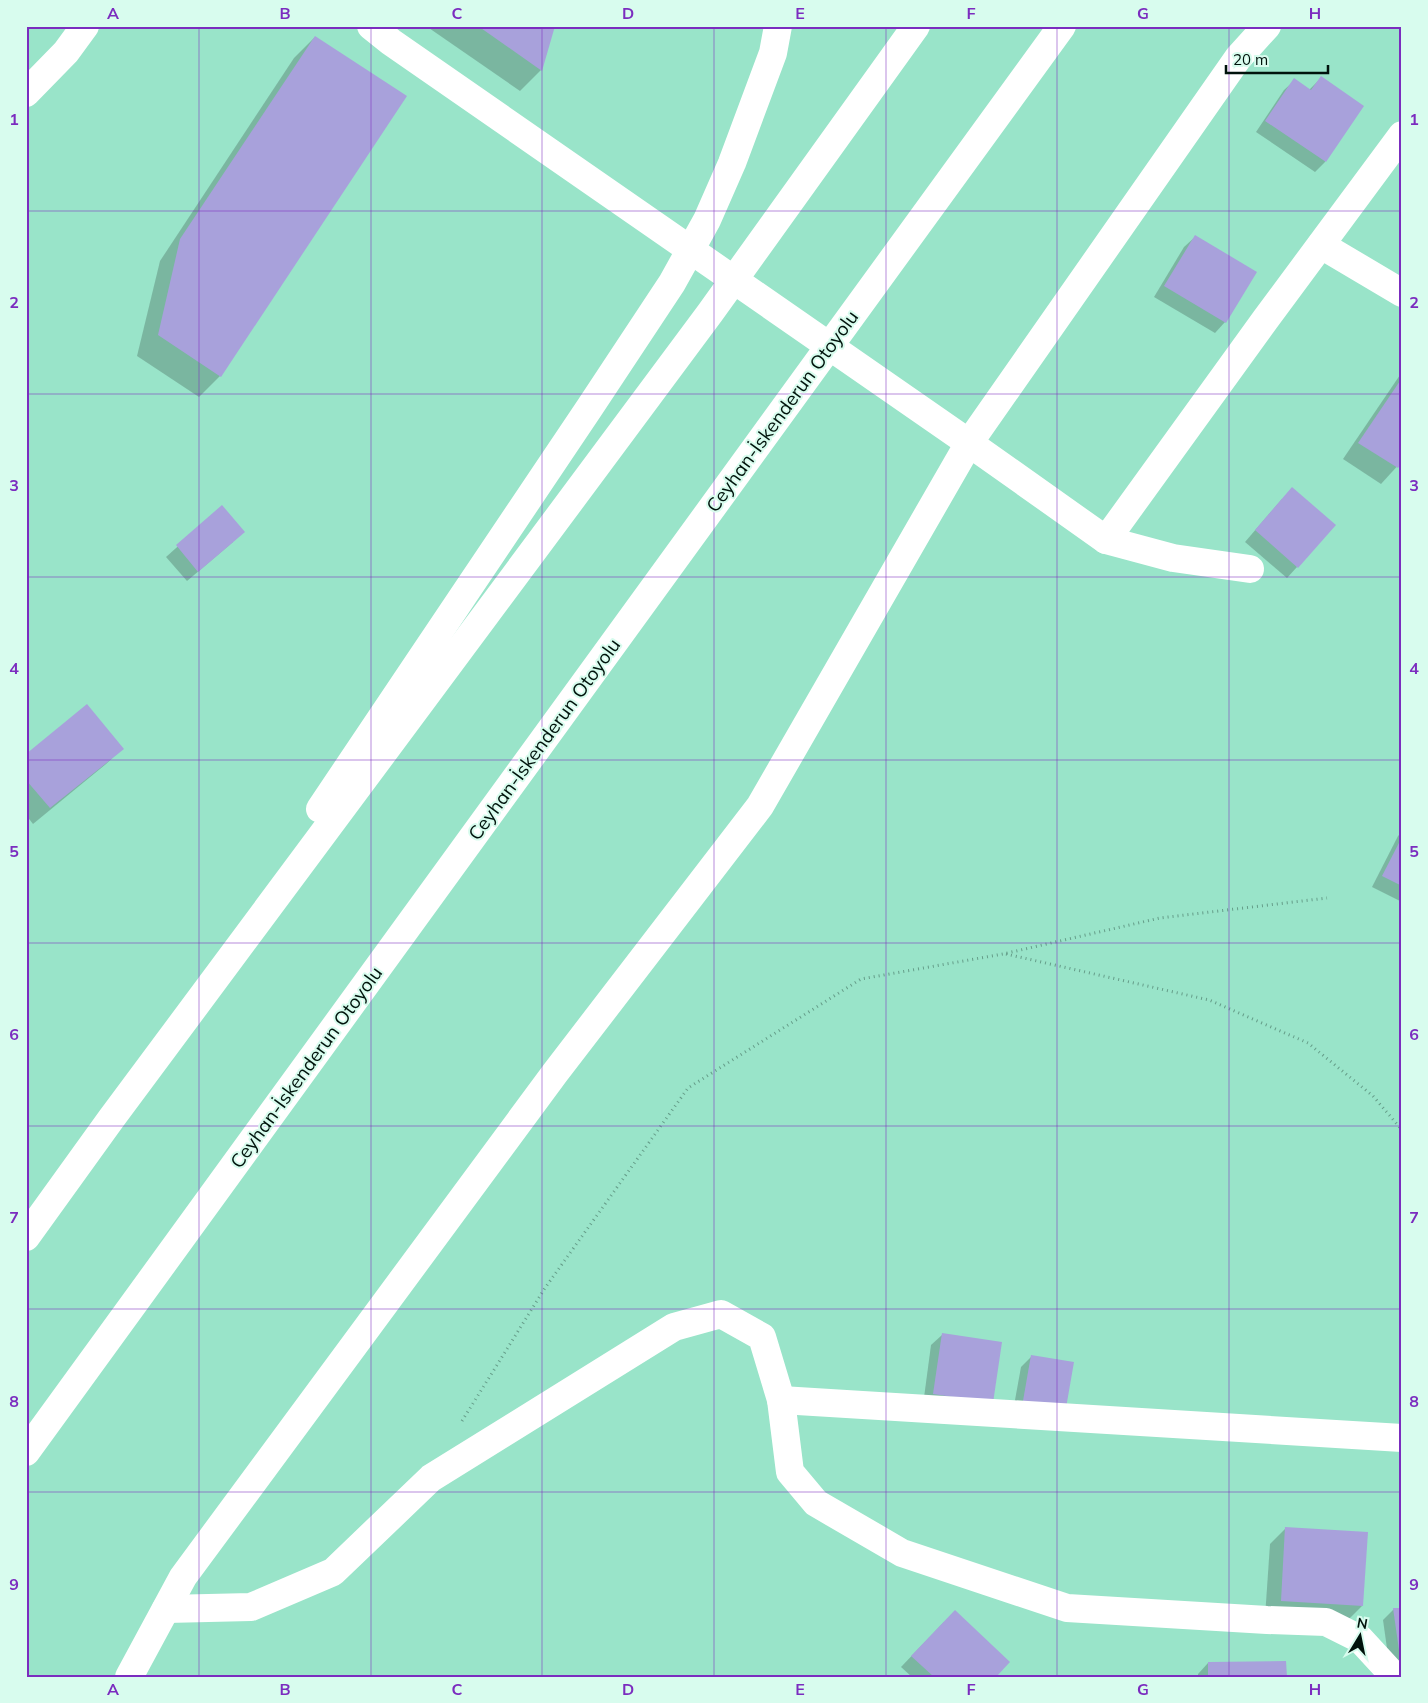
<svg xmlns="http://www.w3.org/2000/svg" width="1428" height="1703" viewBox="0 0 1428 1703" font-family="Mulish,sans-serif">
	<rect width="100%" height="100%" fill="#99e4c9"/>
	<g fill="#0003">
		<path d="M426,26H554L541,70L520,91Z"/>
		<path d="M315,37L220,376L199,397L137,356L160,261L294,58Z"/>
		<path d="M1321,78L1325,162L1315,172L1256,132L1284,90L1295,80L1309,90Z"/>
		<path d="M1195,237L1225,322L1215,333L1154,297L1184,247Z"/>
		<path d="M1402,372V461L1381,484L1343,459Z"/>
		<path d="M1282,499L1297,567L1287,578L1245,542Z"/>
		<path d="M222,507L233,542L187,581L166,557Z"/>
		<path d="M122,749L106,764L33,824L26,815V755Z"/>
		<path d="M1402,832V902L1372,887L1398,836Z"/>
		<path d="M942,1335L992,1403L923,1405L931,1345Z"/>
		<path d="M1032,1356L1072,1363L1013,1411L1021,1367Z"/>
		<path d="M1286,1528L1362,1606L1346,1622L1265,1617L1270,1544Z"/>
		<path d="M1394,1609H1402V1677H1391L1383,1620Z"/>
		<path d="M944,1622L994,1677H912L901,1667Z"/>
		<path d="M1208,1663L1285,1677H1198V1674Z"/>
	</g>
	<g fill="#a8a1db">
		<path d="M478,26H555L542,71Z"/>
		<path d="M315,36L407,96L221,377L158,335L180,239Z"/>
		<path d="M1321,76L1364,106L1326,162L1265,121L1294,78L1311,90Z"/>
		<path d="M1195,235L1257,272L1226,323L1164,286Z"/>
		<path d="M1402,378V463L1398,468L1358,443Z"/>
		<path d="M1292,487L1336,525L1298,568L1255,530Z"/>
		<path d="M222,505L245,532L198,572L176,545Z"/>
		<path d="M87,704L124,749L50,808L26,780V754Z"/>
		<path d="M1402,837V886L1382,876Z"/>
		<path d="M942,1333L1002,1342L993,1403L933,1394Z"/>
		<path d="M1031,1355L1074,1362L1066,1408L1023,1401Z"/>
		<path d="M1285,1527L1368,1532L1363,1606L1281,1601Z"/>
		<path d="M1393,1608H1402V1664H1401Z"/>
		<path d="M955,1610L1010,1662L996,1677H934L911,1656Z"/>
		<path d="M1286,1661L1287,1677H1208V1662Z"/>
	</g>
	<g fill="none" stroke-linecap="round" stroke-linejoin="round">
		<g stroke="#659d89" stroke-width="3" stroke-dasharray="1 4" stroke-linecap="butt">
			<path d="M1006,954L1209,1000L1308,1043L1373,1096L1402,1130"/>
			<path d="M462,1421L545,1288L688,1088L861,979L1003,954L1160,918L1327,898"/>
		</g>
		<g stroke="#fff" stroke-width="28">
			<path d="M371,26L391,42L969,443L1106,540L1265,320L1402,135"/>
			<path d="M26,93L66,52L85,26"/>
			<path d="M1321,245L1402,293"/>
			<path d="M1106,540L1173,558L1250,569"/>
			<path d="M781,1400L1402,1438"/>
			<path d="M166,1609L251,1607L333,1572L431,1478L674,1327L721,1314L762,1337L781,1400L790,1472L816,1503L902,1553L1067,1608L1267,1620L1326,1622L1360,1639L1395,1677"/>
			<path d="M129,1677L183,1577L555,1073L760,806L969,443L1238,58L1267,26"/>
		</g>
		<g stroke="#fff" stroke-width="28">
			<path d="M320,809L590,407L672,283L707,220L732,163L773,53L778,26"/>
			<path d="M26,1237L111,1119L710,313L916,26"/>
			<path d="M26,1452L1062,26"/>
		</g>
	</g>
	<path fill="none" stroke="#7b2cbf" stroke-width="1" stroke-opacity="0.55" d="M199,26V1677M371,26V1677M542,26V1677M714,26V1677M886,26V1677M1057,26V1677M1229,26V1677M26,211H1402M26,394H1402M26,577H1402M26,760H1402M26,943H1402M26,1126H1402M26,1309H1402M26,1492H1402"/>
	<g text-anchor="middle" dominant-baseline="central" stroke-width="4" stroke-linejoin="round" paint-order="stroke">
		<g font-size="19" fill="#00130c" stroke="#d8fcee">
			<text transform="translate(782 411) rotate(-54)">Ceyhan-İskenderun Otoyolu</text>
			<text transform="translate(544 739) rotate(-54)">Ceyhan-İskenderun Otoyolu</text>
			<text transform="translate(306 1067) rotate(-54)">Ceyhan-İskenderun Otoyolu</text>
		</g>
	</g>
	<rect width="1428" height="1703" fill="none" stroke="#d8fcee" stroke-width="55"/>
	<g transform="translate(1360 1636) rotate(10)" stroke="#d8fcee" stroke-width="4" paint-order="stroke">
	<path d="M0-4L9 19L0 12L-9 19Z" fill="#00130c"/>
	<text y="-8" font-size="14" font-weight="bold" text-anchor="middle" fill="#00130c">N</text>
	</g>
	<path d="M1226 65v8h102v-8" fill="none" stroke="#00130c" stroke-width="2.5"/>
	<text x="1233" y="65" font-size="15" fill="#00130c" stroke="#d8fcee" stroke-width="4" paint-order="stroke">20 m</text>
	<rect x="28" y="28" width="1372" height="1648" fill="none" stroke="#7b2cbf" stroke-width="2"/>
	<g font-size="16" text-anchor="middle" font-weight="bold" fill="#7b2cbf">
		<text x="113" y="19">A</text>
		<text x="285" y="19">B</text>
		<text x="457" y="19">C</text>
		<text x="628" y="19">D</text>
		<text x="800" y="19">E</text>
		<text x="971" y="19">F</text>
		<text x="1143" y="19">G</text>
		<text x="1315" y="19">H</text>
		<text x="14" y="125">1</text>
		<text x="1414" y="125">1</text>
		<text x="14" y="308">2</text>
		<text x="1414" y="308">2</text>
		<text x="14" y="491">3</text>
		<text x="1414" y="491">3</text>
		<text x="14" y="674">4</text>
		<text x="1414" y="674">4</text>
		<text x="14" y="857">5</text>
		<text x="1414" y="857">5</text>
		<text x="14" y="1040">6</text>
		<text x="1414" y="1040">6</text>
		<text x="14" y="1223">7</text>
		<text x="1414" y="1223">7</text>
		<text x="14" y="1407">8</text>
		<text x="1414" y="1407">8</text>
		<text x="14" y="1590">9</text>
		<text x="1414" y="1590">9</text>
		<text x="113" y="1695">A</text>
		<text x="285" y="1695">B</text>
		<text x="457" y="1695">C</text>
		<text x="628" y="1695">D</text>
		<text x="800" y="1695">E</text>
		<text x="971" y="1695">F</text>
		<text x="1143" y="1695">G</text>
		<text x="1315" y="1695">H</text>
	</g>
</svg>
